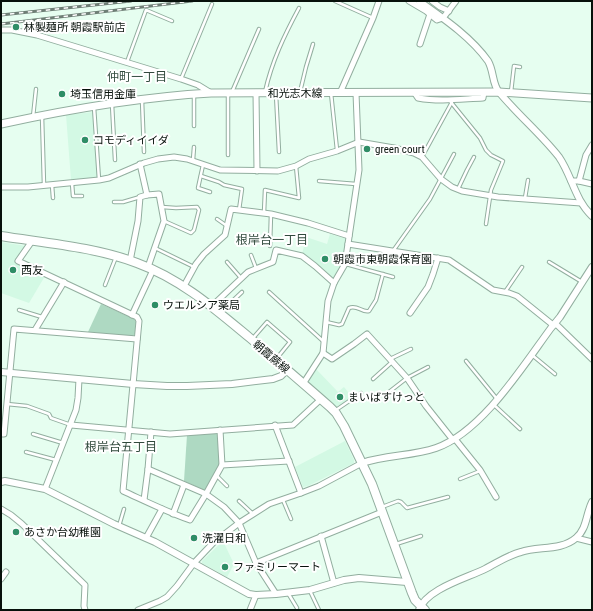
<svg xmlns="http://www.w3.org/2000/svg" width="593" height="611" viewBox="0 0 593 611" font-family="'Roboto Condensed','Noto Sans JP',sans-serif">
	<rect width="100%" height="100%" fill="#e6fef0"/>
	<g fill="#d3f9e4">
		<path d="M93,112L98,178L71,180L66,115Z"/>
		<path d="M330,234L347,239L345,257L334,281L302,255L306,237L327,244Z"/>
		<path d="M1,242L26,246L15,263L45,276L29,303L1,293Z"/>
		<path d="M316,369L338,392L344,387L352,397L336,407L309,383V380Z"/>
		<path d="M345,441L354,460V463L308,486L303,487L295,467Z"/>
		<path d="M223,541L234,564L227,577L202,563V561Z"/>
	</g>
	<g fill="#aed9c2">
		<path d="M101,304L134,319L136,322L135,334L133,336L88,332Z"/>
		<path d="M215,433L218,435L220,465L206,489L204,490L184,481L187,435Z"/>
	</g>
	<g fill="none" stroke-linecap="round" stroke-linejoin="round">
		<g stroke="#92ae9f" stroke-width="4.5">
			<g id="service">
				<path d="M335,1L373,18"/>
				<path d="M127,62L146,10L172,21"/>
				<path d="M181,79L212,4"/>
				<path d="M232,92L259,29"/>
				<path d="M265,92C272,61 284,36 299,8"/>
				<path d="M300,92L306,67L313,44"/>
				<path d="M511,92L514,66L520,67"/>
				<path d="M331,93L337,150"/>
				<path d="M228,94V155"/>
				<path d="M276,94L279,152"/>
				<path d="M194,95V126"/>
				<path d="M142,100L144,152"/>
				<path d="M450,101L480,138L486,150L491,155L503,161L491,190L486,224"/>
				<path d="M112,104L115,160"/>
				<path d="M94,107L99,180"/>
				<path d="M42,116L44,185"/>
				<path d="M33,117L36,89"/>
				<path d="M422,157L452,102"/>
				<path d="M193,160L194,147"/>
				<path d="M203,165L198,188L210,192"/>
				<path d="M201,176L219,182L224,185L242,189L239,210"/>
				<path d="M319,181L356,184"/>
				<path d="M72,183L73,196H82"/>
				<path d="M52,185L53,198"/>
				<path d="M458,189L467,170L474,157"/>
				<path d="M525,198L528,180"/>
				<path d="M114,202H123L140,197"/>
				<path d="M162,207L176,208L197,207L199,210L194,230L191,233L164,221"/>
				<path d="M264,213L265,190L299,198L296,166"/>
				<path d="M217,219L227,226"/>
				<path d="M270,246L271,214"/>
				<path d="M155,248L194,267"/>
				<path d="M393,251L430,199L454,154"/>
				<path d="M251,255L256,268"/>
				<path d="M227,262L241,278"/>
				<path d="M549,262L582,282"/>
				<path d="M346,264L393,277"/>
				<path d="M105,285L116,257"/>
				<path d="M269,292L323,341"/>
				<path d="M505,292L522,267"/>
				<path d="M19,310L42,317"/>
				<path d="M220,313L242,292"/>
				<path d="M326,322L339,325L342,324L349,308C357,304 362,313 369,311L376,300L383,274"/>
				<path d="M253,338L267,322L290,342L277,358"/>
				<path d="M532,355L555,374"/>
				<path d="M390,359L411,349"/>
				<path d="M466,361L497,399"/>
				<path d="M373,379L392,362"/>
				<path d="M389,392L407,378L428,367"/>
				<path d="M7,404L27,406L49,414L51,418L71,425"/>
				<path d="M493,404L520,429"/>
				<path d="M336,410L361,393"/>
				<path d="M33,434L63,443"/>
				<path d="M26,452L56,460"/>
				<path d="M217,476L227,486"/>
				<path d="M460,479L480,471"/>
				<path d="M283,500L291,519"/>
				<path d="M239,501L253,514"/>
				<path d="M382,507L398,501L401,502L407,508L448,497"/>
				<path d="M119,526L124,509"/>
				<path d="M396,544L421,536"/>
				<path d="M310,591L319,610"/>
				<path d="M288,593L297,608"/>
			</g>
		</g>
		<g stroke="#92ae9f" stroke-width="7">
			<g id="minor">
				<path d="M409,1L426,11L437,20L443,18L456,1"/>
				<path d="M432,1L440,7L449,11"/>
				<path d="M1,30H12L37,35L181,79L198,85L211,93"/>
				<path d="M420,44L430,14"/>
				<path d="M414,92L418,98C439,102 461,99 483,98L484,92"/>
				<path d="M256,93L257,171"/>
				<path d="M340,93L373,18L379,1"/>
				<path d="M140,164L147,195L159,194L164,221L148,267"/>
				<path d="M571,181H579L592,184"/>
				<path d="M579,181L586,155L592,145"/>
				<path d="M1,187H28L99,180L109,178L144,163L158,159L174,157L187,159L220,170L278,171L296,166L309,159L337,151L359,142L394,148L414,153L422,157L441,179L452,187L462,191L498,197L581,203"/>
				<path d="M32,241L18,261L137,317L139,321L123,491C145,501 167,512 190,520L206,494L222,465L289,461"/>
				<path d="M348,244L449,260L493,290L509,293L517,296L553,325H557L592,359"/>
				<path d="M130,261L138,221L140,197L147,195"/>
				<path d="M184,286L196,264L204,254L225,235L231,209L271,214L308,223L349,236"/>
				<path d="M212,306L248,272L273,262L276,250L302,256L315,266L334,283"/>
				<path d="M410,313L428,287L433,274L438,258"/>
				<path d="M132,315L153,270"/>
				<path d="M35,330L64,282"/>
				<path d="M323,353L332,359L354,344L367,334L407,378L426,406L453,440"/>
				<path d="M303,384L323,353L328,301L334,283L345,264L359,170L356,93"/>
				<path d="M71,425L170,434L293,425L321,399"/>
				<path d="M275,425L301,493"/>
				<path d="M220,430L222,465"/>
				<path d="M1,434H4L14,329L137,339"/>
				<path d="M455,439L480,470L496,497"/>
				<path d="M148,469L151,432"/>
				<path d="M45,489L76,410L78,398L79,379"/>
				<path d="M144,500L148,469L206,494L224,507L239,523L256,563L276,594"/>
				<path d="M1,509L11,515L22,524L85,585L84,606L85,610"/>
				<path d="M173,514L184,485"/>
				<path d="M321,536L334,583"/>
				<path d="M146,538L162,509"/>
				<path d="M576,538L592,542"/>
				<path d="M256,563L382,512"/>
				<path d="M1,579L6,572"/>
				<path d="M138,610L160,601L167,597L177,586L194,563L213,543L239,523L269,504L301,493L319,486L362,463"/>
				<path d="M250,610L256,595"/>
			</g>
		</g>
		<g stroke="#92ae9f" stroke-width="8">
			<g id="tertiary">
				<path d="M419,1C443,18 471,37 488,61C494,71 492,84 499,92C518,115 541,134 559,157C572,176 575,200 592,216"/>
				<path d="M1,372L133,384L167,386H187L232,384L273,379L281,376L287,370"/>
				<path d="M362,463C386,455 413,456 436,448C482,432 523,366 551,328L560,317L592,267"/>
				<path d="M1,482L5,481L45,489L114,524L155,542L249,594L256,595L276,594L310,590L344,580L359,578L407,582"/>
				<path d="M419,610C426,589 467,578 485,569C497,563 508,555 521,552C538,546 561,551 576,538C587,529 586,514 592,502"/>
			</g>
		</g>
		<g stroke="#92ae9f" stroke-width="9">
			<path id="secondary" d="M1,124C70,109 140,97 211,93L499,92L592,98"/>
		</g>
		<g stroke="#92ae9f" stroke-width="10">
			<path id="primary" d="M1,236C45,243 95,247 137,263C181,279 215,309 250,338C277,361 304,384 330,407L336,413L344,426L372,484L412,593L415,600L425,610"/>
		</g>
		<use href="#service" stroke="#fff" stroke-width="2.5"/>
		<use href="#minor" stroke="#fff" stroke-width="5"/>
		<use href="#tertiary" stroke="#fff" stroke-width="6"/>
		<use href="#secondary" stroke="#fff" stroke-width="7"/>
		<use href="#primary" stroke="#fff" stroke-width="8"/>
		<g stroke="#6e7e75" stroke-width="3">
			<g id="rail">
				<path d="M1,15L131,1"/>
				<path d="M1,24L192,1"/>
			</g>
		</g>
		<use href="#rail" stroke="#fff" stroke-width="1.5" stroke-dasharray="4.5" stroke-linecap="butt"/>
	</g>
	<g fill="#2f8d66" stroke="#fff" stroke-width="1.5">
		<circle cx="16" cy="27" r="4"/>
		<circle cx="62" cy="94" r="4"/>
		<circle cx="85" cy="140" r="4"/>
		<circle cx="367" cy="149" r="4"/>
		<circle cx="325" cy="259" r="4"/>
		<circle cx="13" cy="270" r="4"/>
		<circle cx="155" cy="305" r="4"/>
		<circle cx="340" cy="397" r="4"/>
		<circle cx="16" cy="532" r="4"/>
		<circle cx="194" cy="538" r="4"/>
		<circle cx="225" cy="567" r="4"/>
	</g>
	<g text-anchor="middle" dominant-baseline="central" stroke-width="4" stroke-linejoin="round" paint-order="stroke">
		<g font-size="11" fill="#07110b" stroke="#fff" text-anchor="start">
			<text x="24" y="27">林製麺所 朝霞駅前店</text>
			<text x="70" y="94">埼玉信用金庫</text>
			<text x="93" y="140">コモディイイダ</text>
			<text x="375" y="149">green court</text>
			<text x="333" y="259">朝霞市東朝霞保育園</text>
			<text x="21" y="270">西友</text>
			<text x="163" y="305">ウエルシア薬局</text>
			<text x="348" y="397">まいばすけっと</text>
			<text x="24" y="532">あさか台幼稚園</text>
			<text x="202" y="538">洗濯日和</text>
			<text x="233" y="567">ファミリーマート</text>
		</g>
		<g font-size="11" fill="#07110b" stroke="#fff">
			<text x="295" y="93">和光志木線</text>
			<text transform="translate(271 357) rotate(40)">朝霞蕨線</text>
		</g>
		<g font-size="12" fill="#314a3d" stroke="#fff">
			<text x="137" y="77">仲町一丁目</text>
			<text x="272" y="240">根岸台一丁目</text>
			<text x="121" y="447">根岸台五丁目</text>
		</g>
	</g>
	<rect width="593" height="611" fill="none" stroke="#07110b" stroke-width="4"/>
</svg>
